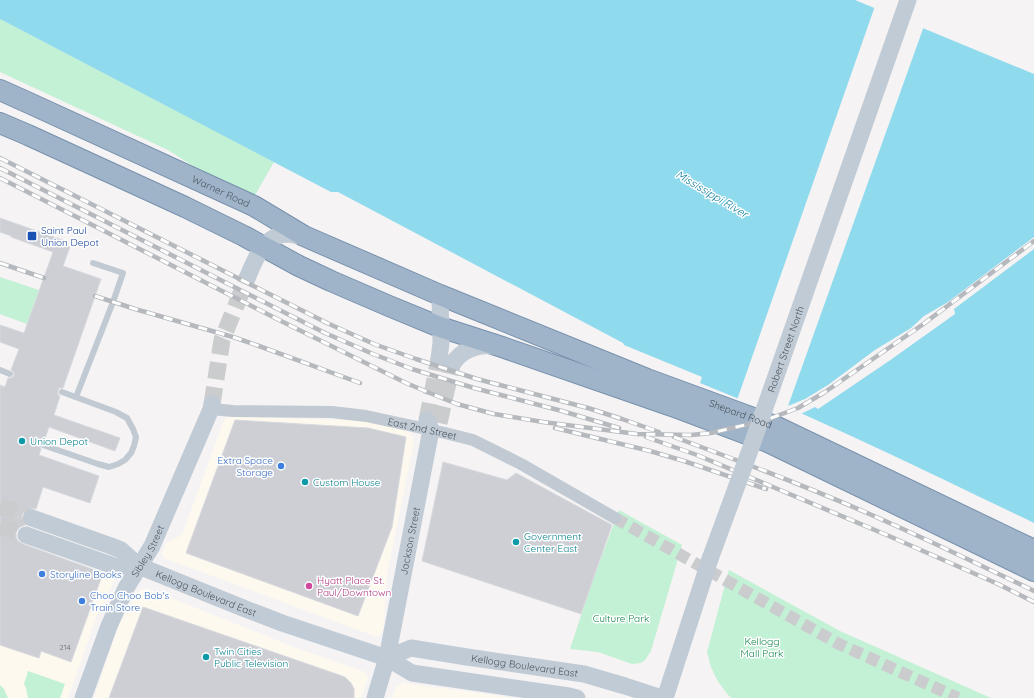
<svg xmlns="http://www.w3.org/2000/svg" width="1034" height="698" viewBox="0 0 1034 698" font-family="Quicksand,sans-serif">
	<rect width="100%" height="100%" fill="#f5f3f3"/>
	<g fill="#fdf9ef">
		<path d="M228,416L368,421L409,431L414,441L387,575L384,624L382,632L377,637L164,558L162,553L166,543L182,535L224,420Z"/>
		<path d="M0,535L112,576L114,580L107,599L100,607L68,698H0Z"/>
		<path d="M146,588L299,649L365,672L368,678L361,698H94L119,624L140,590Z"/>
		<path d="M403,683L472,692L513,698H392L396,686Z"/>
	</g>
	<g fill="#c3f1d5">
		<path d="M0,19L274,162L255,195L210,177L168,150L0,72Z"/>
		<path d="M0,277L39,290L27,324L0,314Z"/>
		<path d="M619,510L682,545L651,651L645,660L641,663L632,664L598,652L570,649L591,585Z"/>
		<path d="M729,570L840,631L991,698H732L728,695L717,680L711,667L707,652Z"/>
		<path d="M28,671L65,684L60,698H28L26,688L24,684Z"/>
		<path d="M0,685L4,689L8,698H0Z"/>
	</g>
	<path fill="#90daee" d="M0,0H855L1034,74V523C941,478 848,433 753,392L749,403L700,383L702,377L624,345L623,343L338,192H331L0,19Z"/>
	<path fill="#f5f3f3" d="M875,6L924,26L788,406L805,399L828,385L875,350L911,328L924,316L948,302L1034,237V249L954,309L955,314L889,361L818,409L815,407L799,415L754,395L750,404L748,405L737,400Z"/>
	<g fill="#cdcfd5" stroke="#d7d9de">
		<path d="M0,218L68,242L66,246L70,247L63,266L101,279L63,388H59L58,391V395L60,396L54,415L120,438L115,451L49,427L44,441H42L39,443V446L41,449L39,455L99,476L90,503L43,487L36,509L30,508L25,511L22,515V519L25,525L20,527L16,532V537L18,541L23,544L103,573L71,662L41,651L39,658L0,645V385L5,387L8,378H11L14,376V372L11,370L19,349L0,342V325L24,333L53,252L11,237V236L0,232Z"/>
		<path d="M235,420L368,428L406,437L392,527L358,616L186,553Z"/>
		<path d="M443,462L507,480L516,473L612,525L581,614L422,561Z"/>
		<path d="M143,607L345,677L351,683L354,689V698H109Z"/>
	</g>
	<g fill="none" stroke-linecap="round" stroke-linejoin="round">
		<path stroke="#caccce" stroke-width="12" stroke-dasharray="12 6" stroke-linecap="butt" d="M615,518L839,644L958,698"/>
		<g stroke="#caccce" stroke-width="17" stroke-dasharray="17 8" stroke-linecap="butt">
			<path d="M212,404L222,340L248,276"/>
			<path d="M427,420L439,359"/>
			<path d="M439,423L452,365"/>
			<path d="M0,506L32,518"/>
			<path d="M0,526L26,535"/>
		</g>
		<g stroke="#7690ad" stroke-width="22">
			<g id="trunk">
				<path id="s6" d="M0,90L29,103L254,206L304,236L440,295L647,379L775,426L1034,550"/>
				<path d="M0,123L28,135L185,207L244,236L299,266L331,281L389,306L440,327L502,347L672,406L768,442L1034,571"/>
			</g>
		</g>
		<g stroke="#c1cad2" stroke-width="6">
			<path d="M0,370L10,374"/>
			<path d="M76,397L113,302L123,273L93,263"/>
			<path d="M43,445L98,464L109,467L118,464L125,460L131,453L134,446L136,437L133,429L127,418L116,412L62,392"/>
		</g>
		<path stroke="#c1cad2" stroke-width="12" id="s1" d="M211,409L233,411L332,412L366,416L445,433L473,440L521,464L615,518"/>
		<g stroke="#c1cbd6" stroke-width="17">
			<path d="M248,276C255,259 264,236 286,234C292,234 298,236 304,236"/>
			<path d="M439,359L441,343L440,295"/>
			<path d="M452,365C460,350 478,344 494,346"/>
			<path id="s2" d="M32,518L111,546L121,550L139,566L243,608L282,623L387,658L412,673L569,696L577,698"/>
			<path d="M26,535L114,566H139"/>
			<path id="s3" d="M387,658L411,648L467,657L584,674L625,686L662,698"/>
			<path id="s4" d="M83,698L109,626L126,588L152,546L211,409L212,404"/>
			<path id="s5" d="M375,698L387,658L431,430L427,420"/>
			<path d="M665,698L710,559"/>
		</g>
		<use href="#trunk" stroke="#9fb4c9" stroke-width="20"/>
		<g stroke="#b5b8bd" stroke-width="4.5">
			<g id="rail">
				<path d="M0,158L327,323L374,344L416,359L477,379L588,408L622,419L659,432"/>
				<path d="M0,168L325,333L373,354L412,369L474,388L562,411L619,428"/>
				<path d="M0,178L283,322L406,383L437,396L457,404L494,414L543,422L637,434L691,435L711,433L766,420L798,408L825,392L922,325L1034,241"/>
				<path d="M0,263L44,278"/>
				<path d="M95,296L135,309L233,337L259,346L360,383"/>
				<path d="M555,428L650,451L684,461L766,489"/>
				<path d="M646,437L697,455L889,536L998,584L1034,602"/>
				<path d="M674,437C748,464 822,492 894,525C941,546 988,569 1034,591"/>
			</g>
		</g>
		<use href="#rail" stroke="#fff" stroke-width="3" stroke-dasharray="9" stroke-linecap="butt"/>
		<path stroke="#c1cbd6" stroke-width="17" id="s7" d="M710,559L750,450L908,0"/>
	</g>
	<rect fill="#1a4fb4" stroke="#fff" stroke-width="1.5" x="27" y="231" width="10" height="10" rx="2"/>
	<g fill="#0f9aa8" stroke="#fff" stroke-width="1.5">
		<circle cx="22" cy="441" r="4"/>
		<circle cx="305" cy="482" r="4"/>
		<circle cx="516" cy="542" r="4"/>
		<circle cx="206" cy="657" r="4"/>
	</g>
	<g fill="#3f7fe0" stroke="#fff" stroke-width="1.5">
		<circle cx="281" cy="466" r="4"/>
		<circle cx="42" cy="574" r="4"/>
		<circle cx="82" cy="601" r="4"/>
	</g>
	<circle fill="#d1479c" stroke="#fff" stroke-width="1.5" cx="309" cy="586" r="4"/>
	<g text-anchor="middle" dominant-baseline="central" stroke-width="3" stroke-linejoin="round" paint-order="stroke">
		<g font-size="8" fill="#6b747e">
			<text x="65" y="647">214</text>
		</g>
		<g font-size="10" fill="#4a5661" stroke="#fff">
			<text stroke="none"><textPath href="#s6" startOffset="243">Warner Road</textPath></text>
			<text stroke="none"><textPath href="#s7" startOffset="223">Robert Street North</textPath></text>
			<text stroke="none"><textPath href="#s6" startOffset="809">Shepard Road</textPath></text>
			<text stroke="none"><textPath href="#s1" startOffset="213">East 2nd Street</textPath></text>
			<text stroke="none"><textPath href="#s5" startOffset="161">Jackson Street</textPath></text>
			<text stroke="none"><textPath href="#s4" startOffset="161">Sibley Street</textPath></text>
			<text stroke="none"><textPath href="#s2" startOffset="191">Kellogg Boulevard East</textPath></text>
			<text stroke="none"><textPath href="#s3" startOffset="141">Kellogg Boulevard East</textPath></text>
		</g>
		<g font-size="10" fill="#164399" stroke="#fff" text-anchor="start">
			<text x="41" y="230">Saint Paul<tspan x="41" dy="12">Union Depot</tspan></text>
		</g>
		<g font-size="10" fill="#0d838f" stroke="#fff" text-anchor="start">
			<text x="30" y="441">Union Depot</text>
			<text x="313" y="482">Custom House</text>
			<text x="524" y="536">Government<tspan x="524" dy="12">Center East</tspan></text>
			<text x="214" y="651">Twin Cities<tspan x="214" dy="12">Public Television</tspan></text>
		</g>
		<g font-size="10" fill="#366cbe" stroke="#fff" text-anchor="start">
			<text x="273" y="460" text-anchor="end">Extra Space<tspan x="273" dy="12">Storage</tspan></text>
			<text x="50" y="574">Storyline Books</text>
			<text x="90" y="595">Choo Choo Bob's<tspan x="90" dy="12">Train Store</tspan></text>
		</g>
		<g font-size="10" fill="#b23c85" stroke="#fff" text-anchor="start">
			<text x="317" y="580">Hyatt Place St.<tspan x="317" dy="12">Paul/Downtown</tspan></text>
		</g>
		<g font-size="10" fill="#17864f" stroke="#fff">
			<text x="621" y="618">Culture Park</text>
			<text x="762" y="641">Kellogg<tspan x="762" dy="12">Mall Park</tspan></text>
		</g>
		<g font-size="11" font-style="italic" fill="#0c7c9b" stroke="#fff">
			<text transform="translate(712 194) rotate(31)">Mississippi River</text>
		</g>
	</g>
</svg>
